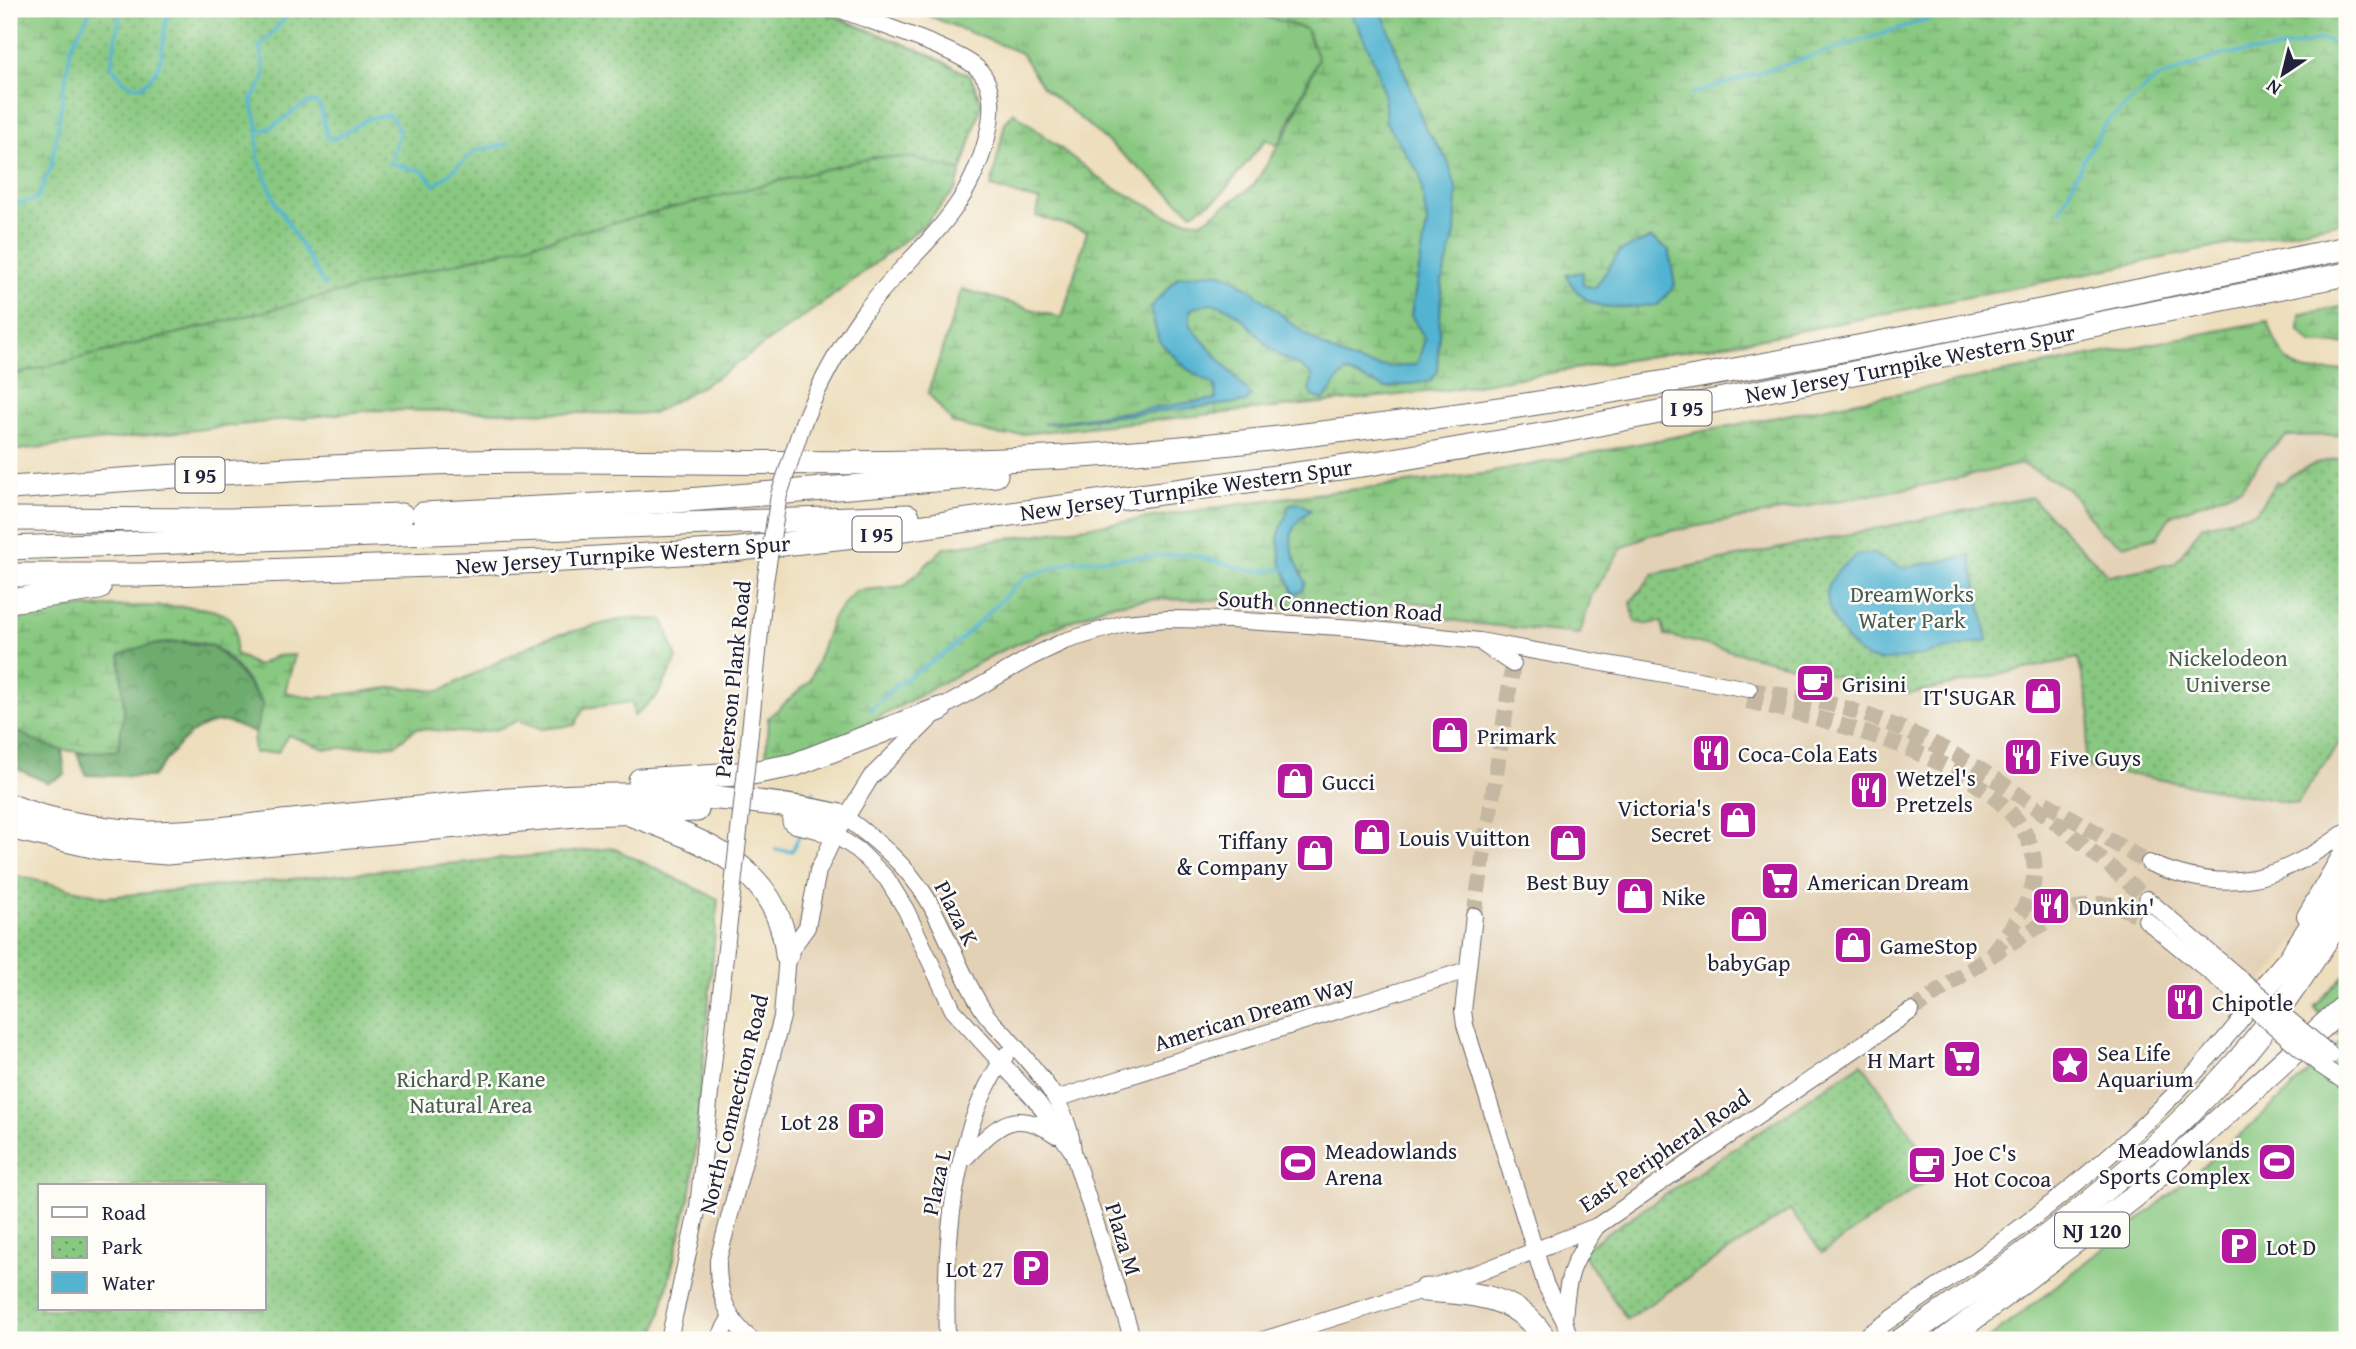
<svg xmlns="http://www.w3.org/2000/svg" width="2356" height="1349" viewBox="0 0 2356 1349" font-family="'Gentium Book Plus',serif">
	<defs>
		<pattern id="grass-tufts" width="24" height="20" patternUnits="userSpaceOnUse" patternTransform="scale(1.75)"><rect width="24" height="20" fill="#88c880"/><path d="M3 7l-1-3M5 7V3M7 7l1-3M15 17l-1-3M17 17v-4M19 17l1-3" fill="none" stroke="#6fa26a"/></pattern>
		<pattern id="forest-crowns" width="20" height="18" patternUnits="userSpaceOnUse" patternTransform="scale(1.75)"><rect width="20" height="18" fill="#6eac6e"/><path d="M2 6a3 3 0 1 1 6 0M12 15a3 3 0 1 1 6 0" fill="none" stroke="#5a8c5c"/></pattern>
		<pattern id="wetland-marsh" width="20" height="14" patternUnits="userSpaceOnUse" patternTransform="scale(1.75)"><rect width="20" height="14" fill="#88c880"/><path d="M1 5h8M5 5V1M11 12h8M15 12V8" fill="none" stroke="#6fa26a"/></pattern>
		<pattern id="park-dots" width="8" height="8" patternUnits="userSpaceOnUse" patternTransform="scale(1.75)"><rect width="8" height="8" fill="#88c880"/><path d="M2 2h.1M6 6h.1" fill="none" stroke="#6fa26a" stroke-width="1.8" stroke-linecap="round"/></pattern>
	</defs>
	<rect width="100%" height="100%" fill="#fdfcf7"/>
	<filter id="ink" filterUnits="userSpaceOnUse"><feTurbulence type="fractalNoise" baseFrequency=".0143" numOctaves="2"/><feDisplacementMap in="SourceGraphic" scale="14" xChannelSelector="R" yChannelSelector="G"/><feConvolveMatrix kernelMatrix="1 2 1 2 8 2 1 2 1" color-interpolation-filters="sRGB"/></filter>
	<filter id="wash" filterUnits="userSpaceOnUse"><feTurbulence type="fractalNoise" baseFrequency=".00686" numOctaves="4" result="noise"/><feDisplacementMap in="SourceGraphic" scale="28" xChannelSelector="R" yChannelSelector="G"/><feGaussianBlur stdDeviation="1.57" result="paint"/><feColorMatrix in="noise" values="0 0 0 0 0 0 0 0 0 0 0 0 0 0 0 0 0 1.4 0 .05"/><feComposite in="paint" operator="in"/></filter>
	<g filter="url(#wash)">
		<rect width="100%" height="100%" fill="#eddebc"/>
		<path fill="#e3d1b5" d="M2347,435V871L2169,1108L1871,1340H736L687,1308L817,850L848,798L885,751L901,708L998,652L1108,605L1151,599L1219,600L1384,613L1395,610L1434,614L1468,623L1580,634L1592,594L1622,548L1649,535L1936,483L2022,464L2068,488L2101,532L2156,537L2171,515L2241,488L2265,454L2287,436Z"/>
		<path fill="#cbc3b8" d="M1395,610L1434,614L1433,622L1394,618Z"/>
		<path fill="url(#grass-tufts)" stroke="#55755e" stroke-width="2" d="M912,9H1241L1306,29L1318,59L1278,146L1266,139L1219,197L1192,213L1042,86L1021,53Z"/>
		<g fill="url(#forest-crowns)" stroke="#486754" stroke-width="2">
			<path d="M178,642L212,646L232,664L263,704L255,733C246,730 234,723 224,722C192,720 170,756 152,777L86,775L77,753L85,754L124,711L120,655L137,647Z"/>
			<path d="M9,731C26,731 45,744 62,749L65,775L48,783L9,765Z"/>
		</g>
		<g fill="url(#wetland-marsh)" stroke="#55755e" stroke-width="2">
			<path d="M9,9H816L928,54L970,76L982,103L956,189L923,226L830,298L719,376L652,414L373,410L9,451Z"/>
			<path d="M1241,9H2347V221L1769,337L1446,390L1002,436L953,423L928,393L962,289L1062,318L1087,231L1036,216L1040,201L991,187L1005,123L1013,112L1107,184L1170,217L1202,222L1254,185L1289,128L1318,59L1306,29Z"/>
			<path d="M2347,306V344H2312L2299,331L2300,314Z"/>
			<path d="M2268,321C2284,370 2298,377 2347,369V435L2287,436L2265,454L2241,488L2171,515L2157,537L2123,545L2101,532L2068,488L2022,464L1936,483L1649,535L1622,548L1592,594L1580,634L1468,623L1438,617L1437,605L1394,600L1384,613L1219,600L1151,599L1108,605L998,652L840,739L766,758L768,718L810,681L833,617L855,591L904,586L944,548L1281,498L1483,474Z"/>
			<path d="M144,606C164,607 227,602 234,625C237,633 235,644 235,653L257,666L276,656L295,655L285,692L315,698L397,687L440,691L545,638L627,618L663,620L677,659L657,696L634,716L632,702L584,708L575,725L542,729L518,720C489,739 450,732 417,728L395,745L325,749L288,735L278,752L254,753L253,742L263,703C250,686 232,655 212,646C188,636 142,644 120,655L124,711L118,750C91,753 66,754 40,743C29,738 21,731 9,731V625C40,603 106,607 144,606Z"/>
		</g>
		<g fill="url(#park-dots)" stroke="#55755e" stroke-width="2" fill-rule="evenodd">
			<path d="M91,9H816L928,54L970,76L982,103L961,171L914,158L874,157L9,376V200L16,204L36,199L51,167L71,47Z"/>
			<path d="M2347,458V732L2296,804L2083,766L2091,714L2078,658L1908,694L1665,635L1662,622L1646,624L1635,622L1631,602L1653,574L2031,497L2109,576L2175,563L2202,526L2256,512L2277,481L2281,483C2301,468 2322,459 2347,458Z"/>
			<path d="M613,848L718,899L692,1186L654,1340H9V874L106,897ZM264,1186V1309H40V1186Z"/>
			<path d="M1862,1063L1938,1173L1822,1253L1790,1210L1627,1319L1581,1251Z"/>
		</g>
		<path fill="#88c880" stroke="#55755e" stroke-width="2" d="M2347,972V1340H1987C2109,1245 2233,1148 2343,1039L2314,1007Z"/>
		<g fill="#52b4d1" stroke="#3a6b86" stroke-width="2">
			<path d="M1348,9H1381L1425,127L1448,161L1457,191L1455,234L1442,282L1437,372L1430,381L1385,388L1346,372C1334,380 1334,391 1323,400L1312,396L1309,390L1313,376C1301,364 1292,364 1280,356C1250,335 1233,288 1190,310V326L1251,395L1246,402L1043,424L1216,399L1215,385L1187,369L1159,341L1150,308L1178,277C1190,276 1208,271 1221,273C1235,276 1254,293 1266,302C1312,340 1353,378 1417,364L1425,339L1411,315L1427,223L1420,175L1385,121C1389,88 1365,37 1348,9Z"/>
			<path d="M1651,238L1669,250L1675,286L1658,305C1617,307 1588,317 1566,275L1582,272L1583,285L1595,288L1620,251Z"/>
			<path d="M1300,503L1311,510C1278,532 1293,555 1306,583L1301,592L1294,594L1281,562L1278,538L1290,504Z"/>
			<path d="M1860,554H1874L1902,568L1970,556L1988,640C1962,645 1890,667 1867,658C1856,653 1847,641 1841,632C1817,596 1825,575 1860,554Z"/>
		</g>
		<g fill="none" stroke-linecap="round" stroke-linejoin="round">
			<g stroke="#52b4d1" stroke-width="3.5">
				<path d="M121,9L111,66L126,83L139,87C170,71 159,38 169,9"/>
				<path d="M293,9L259,48C267,70 268,81 251,99L258,127V158L276,203L325,286"/>
				<path d="M1692,94L1960,9"/>
				<path d="M258,127L263,131C283,124 296,104 316,102L321,108L327,137L333,140L369,118L389,115L400,130L390,163L423,171L435,185L477,150L508,144"/>
				<path d="M9,200L16,204L37,199L51,167L71,47L91,9"/>
				<path d="M2060,211L2085,157L2105,124L2156,79L2224,54L2268,51L2321,40L2347,46"/>
				<path d="M871,710L895,686L951,649L1025,577L1075,561L1188,554L1252,571L1284,569L1287,566"/>
				<path d="M810,803L814,791"/>
				<path d="M776,850L792,851L802,830"/>
			</g>
		</g>
	</g>
	<g filter="url(#ink)">
		<g fill="none" stroke-linecap="round" stroke-linejoin="round">
			<g stroke="#c4b8a2" stroke-width="16" stroke-dasharray="16 8" stroke-linecap="butt">
				<path d="M1749,689C1782,696 1816,699 1848,709C1969,747 2054,817 2147,899"/>
				<path d="M1747,701C1824,718 2047,771 2034,878C2030,908 2007,933 1990,956"/>
				<path d="M2045,803L2149,863"/>
				<path d="M1474,916L1513,664"/>
				<path d="M1911,1011C1952,983 2055,904 2101,904C2118,904 2132,912 2146,920"/>
			</g>
			<g stroke="#696468" stroke-width="18">
				<g id="minor">
					<path d="M803,423C819,385 838,349 862,315C890,276 929,246 956,206C978,176 1010,98 977,68C957,49 869,21 839,9"/>
					<path d="M1483,644L1513,664"/>
					<path d="M749,742L765,582"/>
					<path d="M845,817C877,841 907,865 928,900C948,935 961,975 983,1010C989,1020 1000,1029 1008,1038C1036,1070 1070,1106 1073,1152L1133,1340"/>
					<path d="M835,835L858,850L887,879L906,910L953,1010L1038,1103L1073,1152"/>
					<path d="M2149,863C2229,897 2280,880 2347,831"/>
					<path d="M2147,899L2242,980"/>
					<path d="M1474,916L1463,1011L1465,1025L1546,1286L1564,1320L1570,1340"/>
					<path d="M2305,916L2347,844"/>
					<path d="M2146,920L2233,991"/>
					<path d="M2320,1065L2347,1083"/>
					<path d="M1056,1099L1467,970"/>
					<path d="M966,1157C997,1126 1014,1106 1056,1135"/>
					<path d="M1564,1320C1567,1274 1572,1263 1597,1226"/>
					<path d="M669,1340L698,1207L714,1056"/>
					<path d="M718,1340L731,1316"/>
					<path d="M752,1340C727,1321 717,1291 718,1260L782,1017L787,955L807,927L818,871L835,835L871,777L940,709L1031,657L1065,641L1125,623L1167,619L1230,620L1355,628L1479,641L1749,689"/>
					<path d="M947,1340C944,1248 951,1132 1006,1055"/>
					<path d="M1263,1340L1483,1271L1597,1226L1911,1011"/>
					<path d="M1860,1340C2005,1243 2154,1138 2259,996"/>
				</g>
			</g>
			<g stroke="#696468" stroke-width="25">
				<g id="highway">
					<path d="M9,488C189,475 372,461 553,461C739,461 924,468 1110,454C1528,422 1937,332 2347,248"/>
					<path d="M423,514L675,501L996,475"/>
					<path d="M9,519L228,520L402,515"/>
					<path d="M9,548L908,516"/>
					<path d="M9,575H142L547,561L732,550L854,536L1375,463L1559,432L2347,274"/>
					<path d="M9,601L99,588"/>
					<path d="M640,780L752,773L794,765L940,709"/>
					<path d="M9,805C51,823 102,829 148,833C203,833 257,824 312,819C489,801 669,776 845,817"/>
					<path d="M632,815C704,841 779,867 787,955"/>
					<path d="M794,821L820,827L835,835"/>
					<path d="M9,827L101,848L167,853L586,814L697,810"/>
					<path d="M2268,984L2288,961L2347,871"/>
					<path d="M1425,1290C1473,1294 1518,1294 1545,1340"/>
					<path d="M1901,1340C2012,1266 2141,1170 2229,1071C2274,1021 2311,964 2347,908"/>
					<path d="M1945,1340L2135,1196L2347,1004"/>
				</g>
			</g>
			<use href="#minor" stroke="#fff" stroke-width="16"/>
			<use href="#highway" stroke="#fff" stroke-width="23"/>
			<g stroke="#696468" stroke-width="18" stroke-linecap="butt">
				<g id="minor-bridge">
					<path d="M765,582L779,495L803,423"/>
					<path d="M2242,980L2331,1055"/>
					<path d="M2233,991L2320,1065"/>
					<path d="M714,1056L749,742"/>
				</g>
			</g>
			<use href="#minor-bridge" stroke="#fff" stroke-width="16"/>
		</g>
	</g>
	<defs>
		<g id="cafe-square" transform="scale(2.0125)"><rect x="-9" y="-9" width="18" height="18" rx="4" fill="#b5179e" stroke="#fdfcf7"/><path d="M-5.5-4.5H6V0H3Q3 3.5 0 3.5H-2.5Q-5.5 3.5-5.5 0ZM3-3.2v2h1.7v-2ZM-6 4.5H4V6H-6Z" fill="#fff"/></g>
		<g id="shop-square" transform="scale(2.0125)"><rect x="-9" y="-9" width="18" height="18" rx="4" fill="#b5179e" stroke="#fdfcf7"/><path d="M-5-2.5h2.3a2.7 3.5 0 0 1 5.4 0H5L5.5 6h-11ZM-1.5-2.5h3a1.5 2.3 0 0 0-3 0Z" fill="#fff"/></g>
		<g id="restaurant-square" transform="scale(2.0125)"><rect x="-9" y="-9" width="18" height="18" rx="4" fill="#b5179e" stroke="#fdfcf7"/><path d="M-5-6h1v4h1v-4h1v4h1v-4h1v5L-1.5 .5V6h-2V.5L-5-1ZM5-6V6H3V1.5H1.5Q1.5-4 5-6Z" fill="#fff"/></g>
		<g id="supermarket-square" transform="scale(2.0125)"><rect x="-9" y="-9" width="18" height="18" rx="4" fill="#b5179e" stroke="#fdfcf7"/><path d="M-6-5.5h2.5l.6 2H6L4.5 2H-2.5L-4.4-4H-6ZM-1.5 3.2a1.3 1.3 0 1 0 .1 0ZM3 3.2a1.3 1.3 0 1 0 .1 0Z" fill="#fff"/></g>
		<g id="sight-square" transform="scale(2.0125)"><rect x="-9" y="-9" width="18" height="18" rx="4" fill="#b5179e" stroke="#fdfcf7"/><path d="M0-6L1.8-2.2L6-1.7L2.9 1.2L3.7 5.4L0 3.3L-3.7 5.4L-2.9 1.2L-6-1.7L-1.8-2.2Z" fill="#fff"/></g>
		<g id="parking-square" transform="scale(2.0125)"><rect x="-9" y="-9" width="18" height="18" rx="4" fill="#b5179e" stroke="#fdfcf7"/><path d="M-3.5-5.5H1a3.5 3.5 0 0 1 0 7H-1V5.5H-3.5ZM-1-3.4V-.6H.8a1.4 1.4 0 0 0 0-2.8Z" fill="#fff"/></g>
		<g id="stadium-square" transform="scale(2.0125)"><rect x="-9" y="-9" width="18" height="18" rx="4" fill="#b5179e" stroke="#fdfcf7"/><path d="M0-5a6.5 5 0 1 0 0 10a6.5 5 0 1 0 0-10ZM-3.5-1.8h7v3.6h-7Z" fill="#fff"/></g>
	</defs>
	<g fill-rule="evenodd">
		<use href="#cafe-square" x="1815" y="683"/>
		<use href="#shop-square" x="2043" y="696"/>
		<use href="#shop-square" x="1450" y="735"/>
		<use href="#restaurant-square" x="1711" y="753"/>
		<use href="#restaurant-square" x="2023" y="757"/>
		<use href="#shop-square" x="1295" y="781"/>
		<use href="#restaurant-square" x="1869" y="790"/>
		<use href="#shop-square" x="1738" y="820"/>
		<use href="#shop-square" x="1372" y="837"/>
		<use href="#shop-square" x="1568" y="843"/>
		<use href="#shop-square" x="1315" y="853"/>
		<use href="#supermarket-square" x="1780" y="881"/>
		<use href="#shop-square" x="1635" y="896"/>
		<use href="#restaurant-square" x="2051" y="906"/>
		<use href="#shop-square" x="1749" y="924"/>
		<use href="#shop-square" x="1853" y="945"/>
		<use href="#restaurant-square" x="2185" y="1002"/>
		<use href="#supermarket-square" x="1962" y="1059"/>
		<use href="#sight-square" x="2070" y="1065"/>
		<use href="#parking-square" x="866" y="1121"/>
		<use href="#stadium-square" x="2277" y="1162"/>
		<use href="#stadium-square" x="1298" y="1163"/>
		<use href="#cafe-square" x="1927" y="1165"/>
		<use href="#parking-square" x="2239" y="1246"/>
		<use href="#parking-square" x="1031" y="1268"/>
	</g>
	<g text-anchor="middle" dominant-baseline="central" stroke-width="5" stroke-linejoin="round" paint-order="stroke">
		<g fill="#fdfcf7" stroke="#646373" stroke-width="2">
			<rect x="1662.5" y="390.5" width="49" height="35" rx="5"/>
			<rect x="175.5" y="457.5" width="49" height="35" rx="5"/>
			<rect x="852.5" y="516.5" width="49" height="35" rx="5"/>
			<rect x="2055" y="1212.5" width="74" height="35" rx="5"/>
		</g>
		<g font-size="21" font-weight="bold" fill="#22223b">
			<text x="1687" y="408">I 95</text>
			<text x="200" y="475">I 95</text>
			<text x="877" y="534">I 95</text>
			<text x="2092" y="1230">NJ 120</text>
		</g>
		<g font-size="23" fill="#22223b" stroke="#fdfcf7">
			<text transform="translate(1910 363) rotate(-11)">New Jersey Turnpike Western Spur</text>
			<text transform="translate(1186 489) rotate(-8)">New Jersey Turnpike Western Spur</text>
			<text transform="translate(623 554) rotate(-4)">New Jersey Turnpike Western Spur</text>
			<text transform="translate(1330 605) rotate(4)">South Connection Road</text>
			<text transform="translate(732 679) rotate(-84)">Paterson Plank Road</text>
			<text transform="translate(957 913) rotate(63)">Plaza K</text>
			<text transform="translate(1254 1013) rotate(-17)">American Dream Way</text>
			<text transform="translate(733 1104) rotate(-76)">North Connection Road</text>
			<text transform="translate(1664 1150) rotate(-34)">East Peripheral Road</text>
			<text transform="translate(936 1182) rotate(-78)">Plaza L</text>
			<text transform="translate(1124 1239) rotate(73)">Plaza M</text>
		</g>
		<g font-size="23" fill="#465c53" stroke="#fdfcf7">
			<text x="1912" y="593">DreamWorks<tspan x="1912" dy="26">Water Park</tspan></text>
			<text x="2228" y="657">Nickelodeon<tspan x="2228" dy="26">Universe</tspan></text>
			<text x="471" y="1078">Richard P. Kane<tspan x="471" dy="26">Natural Area</tspan></text>
		</g>
		<g font-size="23" fill="#22223b" stroke="#fdfcf7" text-anchor="start">
			<text x="1842" y="683">Grisini</text>
			<text x="2016" y="696" text-anchor="end">IT'SUGAR</text>
			<text x="1477" y="735">Primark</text>
			<text x="1738" y="753">Coca-Cola Eats</text>
			<text x="2050" y="757">Five Guys</text>
			<text x="1896" y="777">Wetzel's<tspan x="1896" dy="26">Pretzels</tspan></text>
			<text x="1322" y="781">Gucci</text>
			<text x="1711" y="807" text-anchor="end">Victoria's<tspan x="1711" dy="26">Secret</tspan></text>
			<text x="1399" y="837">Louis Vuitton</text>
			<text x="1288" y="840" text-anchor="end">Tiffany<tspan x="1288" dy="26">&amp; Company</tspan></text>
			<text x="1568" y="881" text-anchor="middle">Best Buy</text>
			<text x="1807" y="881">American Dream</text>
			<text x="1662" y="896">Nike</text>
			<text x="2078" y="906">Dunkin'</text>
			<text x="1880" y="945">GameStop</text>
			<text x="1749" y="962" text-anchor="middle">babyGap</text>
			<text x="2212" y="1002">Chipotle</text>
			<text x="2097" y="1052">Sea Life<tspan x="2097" dy="26">Aquarium</tspan></text>
			<text x="1935" y="1059" text-anchor="end">H Mart</text>
			<text x="839" y="1121" text-anchor="end">Lot 28</text>
			<text x="2250" y="1149" text-anchor="end">Meadowlands<tspan x="2250" dy="26">Sports Complex</tspan></text>
			<text x="1325" y="1150">Meadowlands<tspan x="1325" dy="26">Arena</tspan></text>
			<text x="1954" y="1152">Joe C's<tspan x="1954" dy="26">Hot Cocoa</tspan></text>
			<text x="2266" y="1246">Lot D</text>
			<text x="1004" y="1268" text-anchor="end">Lot 27</text>
		</g>
	</g>
	<rect width="2356" height="1349" fill="none" stroke="#fdfcf7" stroke-width="35"/>
	<rect x="38" y="1184" width="228" height="126" fill="#fdfcf7" stroke="#a5a5ac" stroke-width="2"/>
	<rect x="52" y="1207" width="35" height="10" fill="#ffffff" stroke="#a5a5ac" stroke-width="2"/>
	<text x="102" y="1220" font-size="21" fill="#22223b">Road</text>
	<rect x="52" y="1237" width="35" height="21" fill="url(#park-dots)" stroke="#a5a5ac" stroke-width="2"/>
	<text x="102" y="1254" font-size="21" fill="#22223b">Park</text>
	<rect x="52" y="1272" width="35" height="21" fill="#52b4d1" stroke="#a5a5ac" stroke-width="2"/>
	<text x="102" y="1290" font-size="21" fill="#22223b">Water</text>
	<g transform="translate(2283 74) rotate(215)" stroke="#fdfcf7" stroke-width="5" paint-order="stroke">
	<path d="M0-5L12 26L0 18L-12 26Z" fill="#22223b"/>
	<text y="-10" font-size="19" font-weight="bold" text-anchor="middle" fill="#22223b">N</text>
	</g>
</svg>
